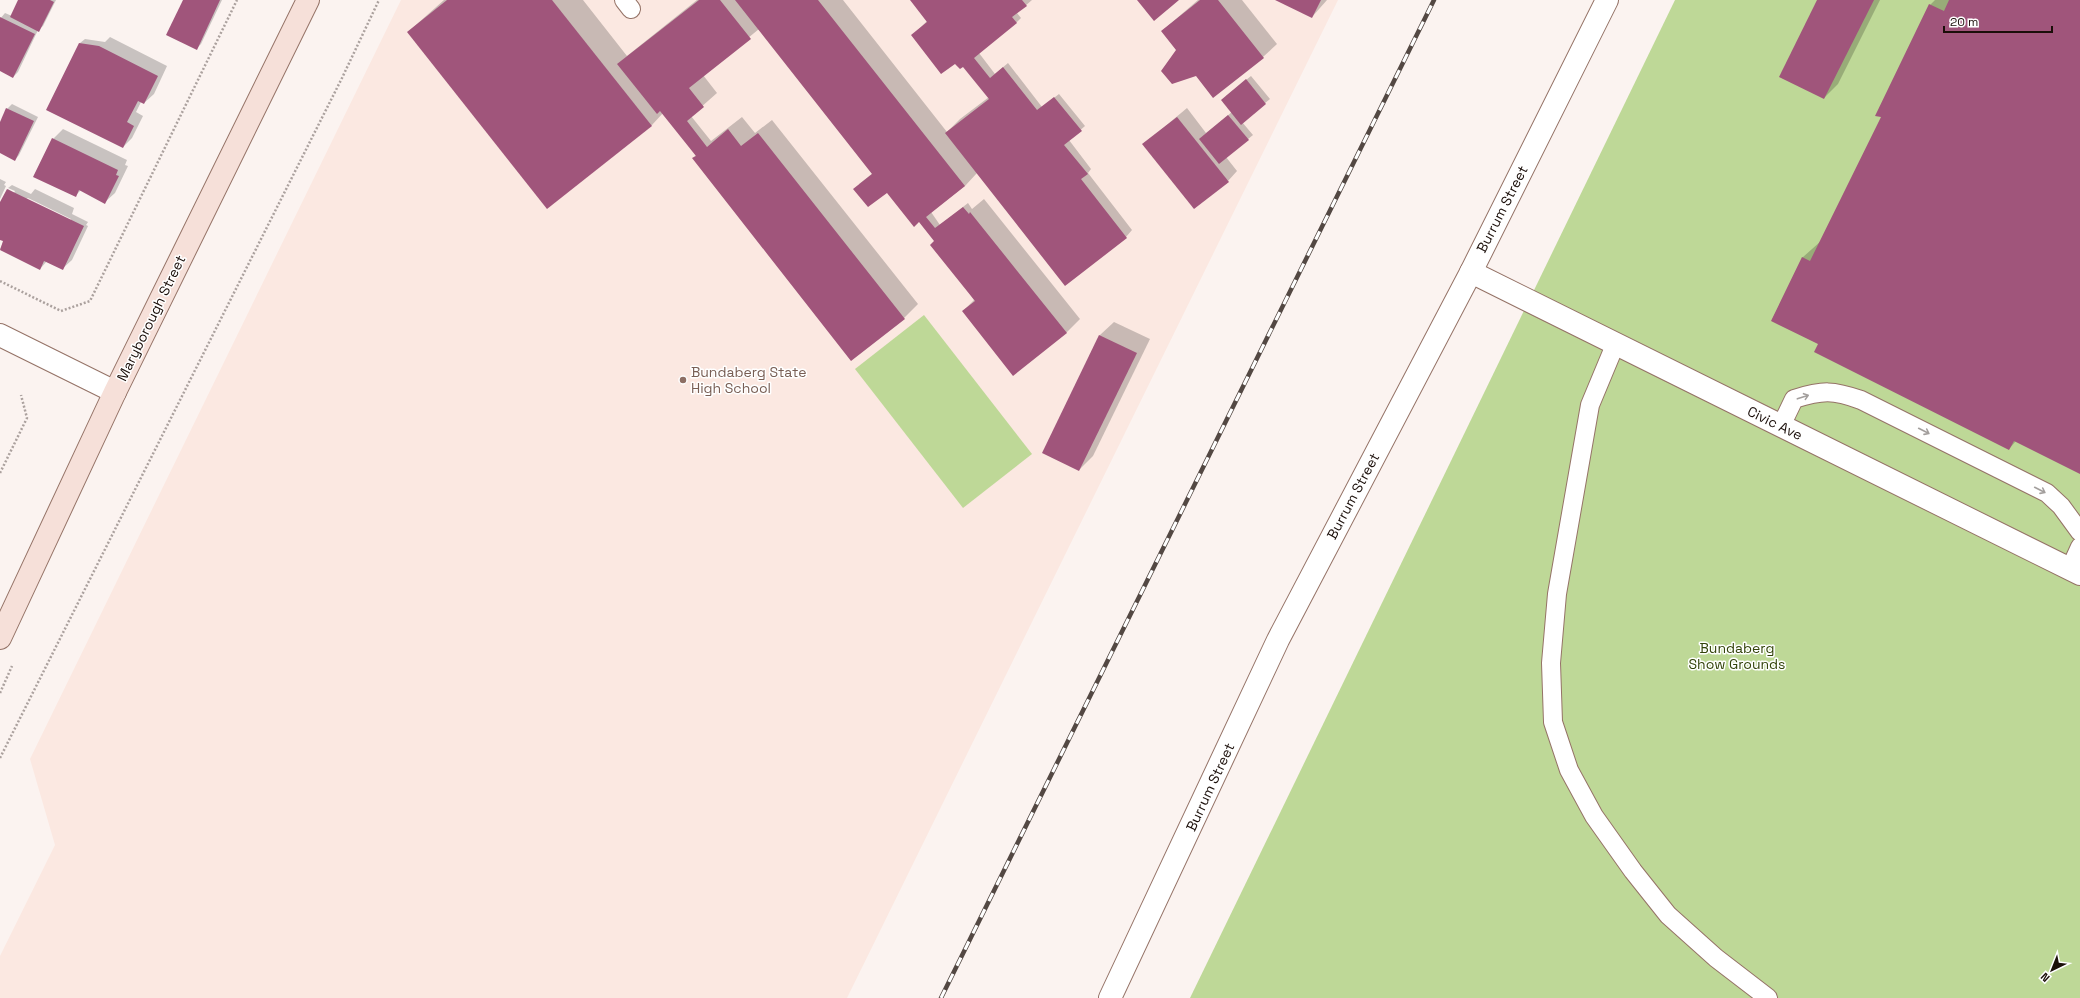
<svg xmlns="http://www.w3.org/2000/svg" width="2080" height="998" viewBox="0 0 2080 998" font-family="'Space Grotesk',sans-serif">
	<rect width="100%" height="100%" fill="#fbf3f0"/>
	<path fill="#fbe8e1" d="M401,0H1338L847,998H0V956L55,845L30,759Z"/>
	<g fill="#bed897">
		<path d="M1675,0H2080V998H1190Z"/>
		<path d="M924,315L1032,454L963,508L855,369Z"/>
	</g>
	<g fill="#0003" fill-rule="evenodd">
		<path d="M19,0H56L43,26L38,30L18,72L13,77L0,70V19L5,13L12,16Z"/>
		<path d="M184,0H222L201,44L197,48Z"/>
		<path d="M444,0H583L627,56L697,0H843L947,132L960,119L989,97L964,65L912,36L927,21L911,0H1032L1017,13L1021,18L1017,22L979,53L995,74L1008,63L1042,107L1059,94L1085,126L1069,140L1091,169L1088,173L1132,230L1126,237L977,173L965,186L931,212L940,225L968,203L972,209L984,199L1080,319L1066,333L963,311L974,300L935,241L919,221L887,191L859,184L873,173L759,29L703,75L717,93L691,116L711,141L742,117L755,133L772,120L918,304L904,318L693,158L696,155L663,113L652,125L548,207L408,32Z"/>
		<path d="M1198,0H1242L1277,44L1263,57L1162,31Z"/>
		<path d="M1277,0H1327L1312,17Z"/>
		<path d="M1818,0H1880L1838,84L1824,98Z"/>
		<path d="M1935,0H2080V473L2016,441L2009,449L1819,344L1772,320L1803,257L1821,241L1883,117L1930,5Z"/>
		<path d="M110,37L167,66L154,94L144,103L141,102L136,112L143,116L132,138L123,147L80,43L85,39L105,42Z"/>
		<path d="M1251,76L1270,99L1242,122L1253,135L1226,157L1237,171L1228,181L1144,144L1187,108L1206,133L1232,112L1226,96Z"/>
		<path d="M12,104L38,117L19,155L15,160L0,152V124L7,109Z"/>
		<path d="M63,129L127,160L125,165L128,166L115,193L105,202L81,190L75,196L35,176L53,139Z"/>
		<path d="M0,179L6,182L4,185L6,186L0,199Z"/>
		<path d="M12,185L31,194L35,189L74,208L72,214L88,222L86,225L88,226L72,260L62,269L47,261L40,269L0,249L4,241L0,239V205L8,189L14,193L15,191L8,188ZM28,198L71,219L70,221L26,199Z"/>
		<path d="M1114,322L1150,339L1093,456L1079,470L1044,452L1100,335Z"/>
	</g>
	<g fill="#a0557b">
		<path d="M18,0H50L54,2L39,32L10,17Z"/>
		<path d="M183,0H220L197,50L166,35Z"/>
		<path d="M447,0H552L652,126L547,209L407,32Z"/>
		<path d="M699,0H720L751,39L689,88L704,107L687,121L707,147L728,129L741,146L758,133L905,319L851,361L692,158L696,156L660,111L657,114L617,64Z"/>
		<path d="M735,0H818L965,186L926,217L935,228L963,207L969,214L970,212L1067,333L1013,376L962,311L975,301L930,245L934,241L919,222L914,227L887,193L868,207L853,189L872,174Z"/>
		<path d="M910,0H1022L1027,6L1012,17L1017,23L974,58L990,78L1003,67L1037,110L1054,97L1082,131L1064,145L1088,174L1081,179L1127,238L1065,286L945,133L989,99L963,67L960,69L955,64L941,74L911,35L927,22Z"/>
		<path d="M1137,0H1179L1154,21Z"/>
		<path d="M1200,0H1218L1264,58L1213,98L1196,76L1172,84L1161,71L1176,50L1161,31Z"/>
		<path d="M1275,0H1321L1312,18Z"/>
		<path d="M1817,0H1874L1824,99L1779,77Z"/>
		<path d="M1949,0H2080V474L2014,441L2009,450L1814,352L1818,344L1771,321L1802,257L1810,261L1881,117L1875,116L1929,4L1944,11Z"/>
		<path d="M0,17L35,34L13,78L0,71Z"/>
		<path d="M79,43L99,46L158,76L144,104L138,101L127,122L134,126L123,148L46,110Z"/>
		<path d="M1246,79L1266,104L1241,125L1221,100Z"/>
		<path d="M6,108L34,121L15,161L0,153V122Z"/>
		<path d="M1228,115L1249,140L1219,164L1199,139Z"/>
		<path d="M1177,117L1229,182L1194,209L1142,144Z"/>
		<path d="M52,138L118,170L116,175L119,176L105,204L79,190L76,197L33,177Z"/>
		<path d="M7,189L84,226L63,270L44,261L40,270L0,250L3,241L0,240V202Z"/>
		<path d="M1099,335L1137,353L1079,471L1042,453Z"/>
	</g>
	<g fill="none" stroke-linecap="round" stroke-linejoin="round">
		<g stroke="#957367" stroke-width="20">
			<g id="lane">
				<path d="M624,0L631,9"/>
				<path d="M1615,345L1590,405L1557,594L1551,663L1553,722L1569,770L1594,816L1633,871L1668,915L1716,958L1768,998"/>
				<path d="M1781,426L1794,399C1823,390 1833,390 1861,400L2047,493L2061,506L2080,532"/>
				<path d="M2070,569L2080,547"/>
			</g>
		</g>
		<g stroke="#957367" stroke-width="24">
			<g id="street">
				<path d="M1471,272L2080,574"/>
				<path d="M0,335L115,392"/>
				<path d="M1110,998L1278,640L1471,272L1607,0"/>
			</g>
		</g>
		<g stroke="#957367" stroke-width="24">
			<path id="secondary" d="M0,638L115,392L308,0"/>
		</g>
		<g stroke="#aba19e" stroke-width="2.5" stroke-dasharray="2 2" stroke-linecap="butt">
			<path d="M0,281L61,311L90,301L237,0"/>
			<path d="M0,473L27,418L21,395"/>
			<path d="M0,693L12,666"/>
			<path d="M0,758L342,78L379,0"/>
		</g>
		<use href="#lane" stroke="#fff" stroke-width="18"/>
		<use href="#street" stroke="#fff" stroke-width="22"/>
		<use href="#secondary" stroke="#f6e0d9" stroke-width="22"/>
		<g stroke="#534843" stroke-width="4.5">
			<path id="rail" d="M941,998L1434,0"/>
		</g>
		<use href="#rail" stroke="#fff" stroke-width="3" stroke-dasharray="9" stroke-linecap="butt"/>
	</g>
	<defs><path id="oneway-shaft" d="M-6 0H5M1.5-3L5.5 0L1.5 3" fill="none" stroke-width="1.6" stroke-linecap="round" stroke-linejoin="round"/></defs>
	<g stroke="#a39f9d">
		<use href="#oneway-shaft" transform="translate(1803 397) rotate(-18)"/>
		<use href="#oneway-shaft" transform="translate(1924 431) rotate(27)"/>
		<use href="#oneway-shaft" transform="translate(2040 490) rotate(27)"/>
	</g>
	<circle fill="#8d6e63" stroke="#fff" stroke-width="1.5" cx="683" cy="380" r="4"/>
	<g text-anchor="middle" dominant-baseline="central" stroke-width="3" stroke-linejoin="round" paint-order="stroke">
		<g font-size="14" fill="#1a0e09" stroke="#fff">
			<text transform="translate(1502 209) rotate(-63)">Burrum Street</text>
			<text transform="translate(151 318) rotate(-64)">Maryborough Street</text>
			<text transform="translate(1775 423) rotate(26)">Civic Ave</text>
			<text transform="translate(1353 496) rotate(-62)">Burrum Street</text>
			<text transform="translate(1210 787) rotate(-65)">Burrum Street</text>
		</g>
		<g font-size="14" fill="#785e54" stroke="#fff" text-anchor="start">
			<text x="691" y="372">Bundaberg State<tspan x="691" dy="16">High School</tspan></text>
		</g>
		<g font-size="14" fill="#324309" stroke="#fff">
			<text x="1737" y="648">Bundaberg<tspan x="1737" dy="16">Show Grounds</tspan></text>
		</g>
	</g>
	<g transform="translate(2052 970) rotate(223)" stroke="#ffffff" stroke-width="3" paint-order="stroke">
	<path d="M0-3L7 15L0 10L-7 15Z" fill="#1a0e09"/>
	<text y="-6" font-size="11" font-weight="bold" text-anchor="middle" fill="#1a0e09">N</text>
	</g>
	<path d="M1944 26v6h108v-6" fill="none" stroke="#1a0e09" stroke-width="2"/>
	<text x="1950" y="26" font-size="12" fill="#1a0e09" stroke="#ffffff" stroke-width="3" paint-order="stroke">20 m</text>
</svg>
